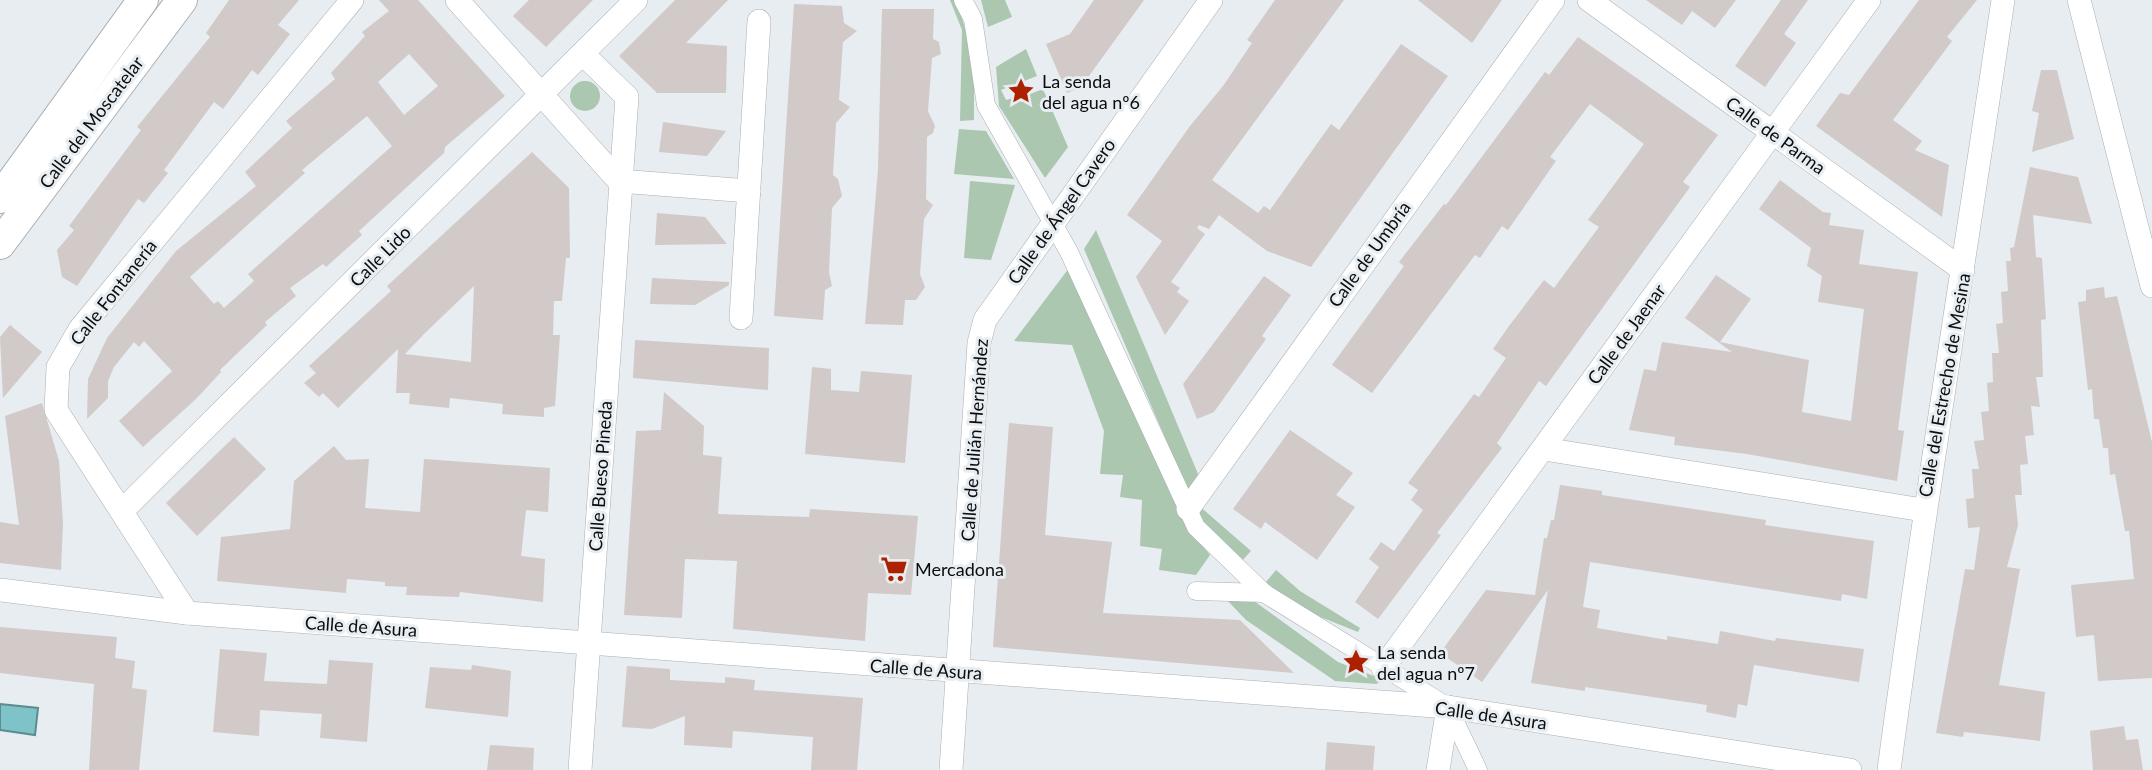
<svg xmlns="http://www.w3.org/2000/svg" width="2152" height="770" viewBox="0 0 2152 770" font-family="Lato,sans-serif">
	<rect width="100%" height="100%" fill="#e7edf1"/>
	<g fill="#abc7b0">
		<path d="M950,0H957L974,61V120L960,121L962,30Z"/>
		<path d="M981,0H1005L1012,17L988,27Z"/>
		<path d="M1026,49L1037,76L1001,90L1006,100L1017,97L1021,102L1028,101L1025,96L1043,89L1068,147L1045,178L999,106L996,67Z"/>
		<circle cx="585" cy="96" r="15"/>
		<path d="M959,129L986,131L1014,179L954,174Z"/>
		<path d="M970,181L1015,185L991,260L964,258Z"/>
		<path d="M1096,230L1201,481L1190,496L1084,249Z"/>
		<path d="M1069,268L1182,519L1210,555L1196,575L1159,570L1162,549L1140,546L1142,500L1120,497L1123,475L1100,474L1104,431L1072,345L1014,341Z"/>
		<path d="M1197,504L1251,551L1241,562L1203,527L1194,509Z"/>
		<path d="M1276,570L1300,591L1360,628L1358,632L1298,608L1266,582Z"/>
		<path d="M1226,599L1254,601L1338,662L1384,680L1376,684L1335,681L1246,620Z"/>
	</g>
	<path fill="#7ec3c8" stroke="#5c8c90" stroke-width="2" d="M0,704L38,708L35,735L0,730Z"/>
	<g fill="#d1cac8" fill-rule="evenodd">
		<path d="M229,0H299L278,25L290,34L258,75L252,70L223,109L214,102L164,170L168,173L144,203L138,199L77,286L62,277L57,250L74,230L69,226L141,130L137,127L210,37L206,33Z"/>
		<path d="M379,0H418L505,96L445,147L444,153L359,231L362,235L326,267L323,264L290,288L296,296L265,322L267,325L220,370L221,372L197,398L143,447L119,421L172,371L144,341L139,347L134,342L114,367L108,381V398L87,419L88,379L107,338L176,251L256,186L245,172L292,128L286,121L335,79L331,73L365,36L362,32L389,11ZM409,54L438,86L404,115L378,82ZM367,116L392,146L248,274L254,281L224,308L218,301L214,304L190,277L305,173L302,170Z"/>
		<path d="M529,0H593L546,47L513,16Z"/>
		<path d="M675,0H728L686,43L727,46L726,93H657L619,56Z"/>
		<path d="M1094,0H1144L1081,87L1067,93L1046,44L1070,34Z"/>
		<path d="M1275,0H1344L1212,180L1258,213L1264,206L1270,210L1331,124L1339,130L1401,44L1448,76L1311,267L1267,251L1219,215L1209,229L1199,225L1197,228L1205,234L1171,282L1180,288L1177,292L1189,301L1165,335L1136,277L1162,241L1127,215L1190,126L1223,86L1252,43L1247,40Z"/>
		<path d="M1418,0H1502L1472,43Z"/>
		<path d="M1646,0H1736L1715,28L1692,11L1682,25Z"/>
		<path d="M1781,0H1808L1784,34L1796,43L1765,87L1735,66Z"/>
		<path d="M1919,0H1977L1947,37L1952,41L1893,120L1922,141L1915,150L1949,165L1942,217L1816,126L1840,93L1849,95Z"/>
		<path d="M794,4L842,6L844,23L857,31L843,42L839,100L850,107L836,123L833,175L838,179L842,196L832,208L829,272L832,286L825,290L823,320L774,316Z"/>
		<path d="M882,9H934L933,39L939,42L941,54L932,58L928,111L935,126L933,133L927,137L926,199L933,205L924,219L920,274L925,287L916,300H905L903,325L865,324L878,169Z"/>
		<path d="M1578,37L1718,135L1683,182L1690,187L1546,386L1539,381L1497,443L1502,448L1437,533L1441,535L1378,619L1355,602L1379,567L1369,559L1381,542L1394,551L1423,510L1411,500L1418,490L1408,483L1474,394L1479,397L1506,358L1493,349L1509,326L1544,280L1554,288L1599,227L1588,220L1644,144L1590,104L1550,157L1556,161L1508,230L1502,226L1480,258L1475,255L1372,393L1332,365L1404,266L1399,262L1444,204L1446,205L1545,72L1549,75Z"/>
		<path d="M2041,70H2057L2074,139L2032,152L2039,113L2032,111Z"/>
		<path d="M663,122L726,131L707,156L659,152Z"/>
		<path d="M532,152L569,188L570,258H566L562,301H554L553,335H560L555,406L544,408V417L502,414L503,404L450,398L449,408L409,404L410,393H396L398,349L338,408L323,393L319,397L304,383L316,373L309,366L391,291L387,286ZM474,286L471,362L405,354L425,333Z"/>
		<path d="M2030,167L2078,177L2092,224L2033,215L2036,257L2042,258L2046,319L2041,320L2043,377H2036L2040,407L2031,406L2034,435L2025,436L2028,464L2020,465L2022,495H2015L2018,525L2007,567L2020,569L1999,685L2045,692L2040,741L1964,732L1963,737L1936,733L1965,569L1974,570L1980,527L1968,528L1966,499L1974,498L1972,469H1979L1974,441L1984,440L1981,412L1989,411L1987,383L1993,382L1992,353H1999L1996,324L2003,323L2001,292L2008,291L2006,261H2011L2010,248L2014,247Z"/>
		<path d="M1780,180L1823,212L1831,213L1829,225L1864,230L1859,264L1918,272L1898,430L1904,431L1897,481L1747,454L1674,445L1675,437L1629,430L1644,369L1656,371L1662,342L1732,352L1685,318L1716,275L1751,299L1720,342L1809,360L1802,412L1851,421L1864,309L1818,302L1822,276L1807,266L1811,248L1759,209Z"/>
		<path d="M657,213L705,217L727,244L655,245Z"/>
		<path d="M1264,276L1291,295L1262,336L1266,339L1214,412L1197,419L1183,384Z"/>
		<path d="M652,278L729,282V285L695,305L650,304Z"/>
		<path d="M2104,287L2105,298L2117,296L2152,442V678L2098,681L2094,635L2076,637L2071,585L2134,579L2129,531H2125L2115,474L2110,475L2108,448H2103L2099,419H2094L2092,389L2088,390L2078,302L2086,301V290Z"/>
		<path d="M10,325L42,352L3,398L0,337Z"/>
		<path d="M635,340L769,348L768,390L633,378Z"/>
		<path d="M812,367L831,369V390L859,392L861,371L912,375L905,463L805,454Z"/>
		<path d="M664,392L704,426L703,455L722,457L718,514L809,517L810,509L918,516L911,595L868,593L865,641L733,629L737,561L685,559L682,618L624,615L636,431L661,430Z"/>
		<path d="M42,403L59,461L63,523L61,570L0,563V522L19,525L5,416Z"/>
		<path d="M1009,423L1053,427L1045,535L1112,542L1103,613L1240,620L1294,673L993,647Z"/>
		<path d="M1290,430L1353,473L1336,495L1355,507L1317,560L1265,522L1261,529L1233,509Z"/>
		<path d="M234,437L266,469L197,536L166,503Z"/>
		<path d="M334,446L346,460L369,459L365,508L420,512L424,459L550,468L548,512L526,510L521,556L545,559L543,602L460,592L459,597L406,595L407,587L385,586V582L347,579L346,593L217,581L221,537L290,529L294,481Z"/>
		<path d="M1560,485L1602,491V495L1766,520L1765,525L1874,541L1867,599L1842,594L1841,601L1590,562L1583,607L1600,610L1597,628L1667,640V636L1718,644L1720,631L1775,641L1776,638L1864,649L1859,682L1754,665L1747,706L1738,704L1736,718L1706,712L1707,705L1585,687V691L1531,683L1548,590L1482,682L1440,653L1486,590L1535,595L1544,538H1547L1551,520H1554Z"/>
		<path d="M0,627L117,637L115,658L135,661L132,688L147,690L139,770H89L94,684L0,673Z"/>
		<path d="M220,649L267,653L264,681L327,684L329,660L373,663L367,742L320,738L322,714L260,710L259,736L213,732Z"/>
		<path d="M472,665L511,671L508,717L425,708L430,667L471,670Z"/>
		<path d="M627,666L670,669V680L725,683V677L755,680L754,690L863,698L857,770H811L813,737L733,731L732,748L684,745L685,716L652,729L622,727Z"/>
		<path d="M2124,726L2126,740L2138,739L2143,770H2093L2090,731Z"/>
		<path d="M1327,742L1375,746L1373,770H1325Z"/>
		<path d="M490,745L534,748L533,770H487Z"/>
	</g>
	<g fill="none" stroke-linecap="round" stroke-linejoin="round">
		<g stroke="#aaafb3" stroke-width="19">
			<g id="pedestrian">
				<path d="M963,0L973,19L986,105L1069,252L1196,527L1264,593L1448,707L1478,770"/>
				<path d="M1196,591L1264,593"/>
			</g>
		</g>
		<g stroke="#aaafb3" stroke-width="24">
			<g id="minor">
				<path d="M457,0L619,181L749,191"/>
				<path d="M1589,0L1963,270"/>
				<path d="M2079,0L2152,286"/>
				<path d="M741,318L759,21"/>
				<path d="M1544,449L1923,510"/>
				<path d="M1188,509L1553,0"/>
				<path d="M122,511L636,0"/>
				<path d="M0,590L187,613L1448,707L1850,770"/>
				<path d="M187,613L56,410L58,367L80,329L352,0"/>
				<path d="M1383,668L1869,0"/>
				<path d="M580,770L627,97L583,54"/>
				<path d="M951,770L979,343L985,320L1211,0"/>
				<path d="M1438,770L1448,707"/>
				<path d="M1889,770C1923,513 1965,257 2003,0"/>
			</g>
		</g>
		<g stroke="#aaafb3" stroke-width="32">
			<g id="tertiary">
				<path d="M0,198L143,0"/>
				<path d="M0,244L182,0"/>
			</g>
		</g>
		<use href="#pedestrian" stroke="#fff" stroke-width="18"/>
		<use href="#minor" stroke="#fff" stroke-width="23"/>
		<use href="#tertiary" stroke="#fff" stroke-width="30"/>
	</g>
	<defs>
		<g id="sight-bare" transform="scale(2.1)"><path d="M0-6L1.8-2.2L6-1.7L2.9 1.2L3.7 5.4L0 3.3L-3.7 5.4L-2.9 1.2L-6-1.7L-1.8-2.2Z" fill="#ae2100" stroke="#e7edf1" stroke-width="2.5" paint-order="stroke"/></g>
		<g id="supermarket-bare" transform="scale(2.1)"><path d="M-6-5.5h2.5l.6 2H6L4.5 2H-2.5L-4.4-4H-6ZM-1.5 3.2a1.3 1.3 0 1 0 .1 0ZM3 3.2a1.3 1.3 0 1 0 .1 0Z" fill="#ae2100" stroke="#e7edf1" stroke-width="2.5" paint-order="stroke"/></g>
	</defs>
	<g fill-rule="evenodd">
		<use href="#sight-bare" x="1021" y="91"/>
		<use href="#supermarket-bare" x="894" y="569"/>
		<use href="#sight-bare" x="1356" y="662"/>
	</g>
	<g text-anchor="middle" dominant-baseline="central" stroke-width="6" stroke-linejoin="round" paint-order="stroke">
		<g font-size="18" fill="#0b0c0e" stroke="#e7edf1" text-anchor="start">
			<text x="1042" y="81">La senda<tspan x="1042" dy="21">del agua nº6</tspan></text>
			<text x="915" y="569">Mercadona</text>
			<text x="1377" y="652">La senda<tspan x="1377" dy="21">del agua nº7</tspan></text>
		</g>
		<g font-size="18" fill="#0b0c0e" stroke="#e7edf1">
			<text transform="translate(91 122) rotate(-53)">Calle del Moscatelar</text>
			<text transform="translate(1776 135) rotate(36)">Calle de Parma</text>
			<text transform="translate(1061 211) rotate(-55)">Calle de Ángel Cavero</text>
			<text transform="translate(1369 254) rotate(-54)">Calle de Umbría</text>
			<text transform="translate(380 256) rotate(-45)">Calle Lido</text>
			<text transform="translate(113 292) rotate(-52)">Calle Fontanería</text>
			<text transform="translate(1626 334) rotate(-54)">Calle de Jaenar</text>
			<text transform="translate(1944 385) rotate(-80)">Calle del Estrecho de Mesina</text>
			<text transform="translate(974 440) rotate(-86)">Calle de Julián Hernández</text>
			<text transform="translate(600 476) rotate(-86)">Calle Bueso Pineda</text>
			<text transform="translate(361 626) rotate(4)">Calle de Asura</text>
			<text transform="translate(926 669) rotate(4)">Calle de Asura</text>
			<text transform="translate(1491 715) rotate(8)">Calle de Asura</text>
		</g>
	</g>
</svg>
